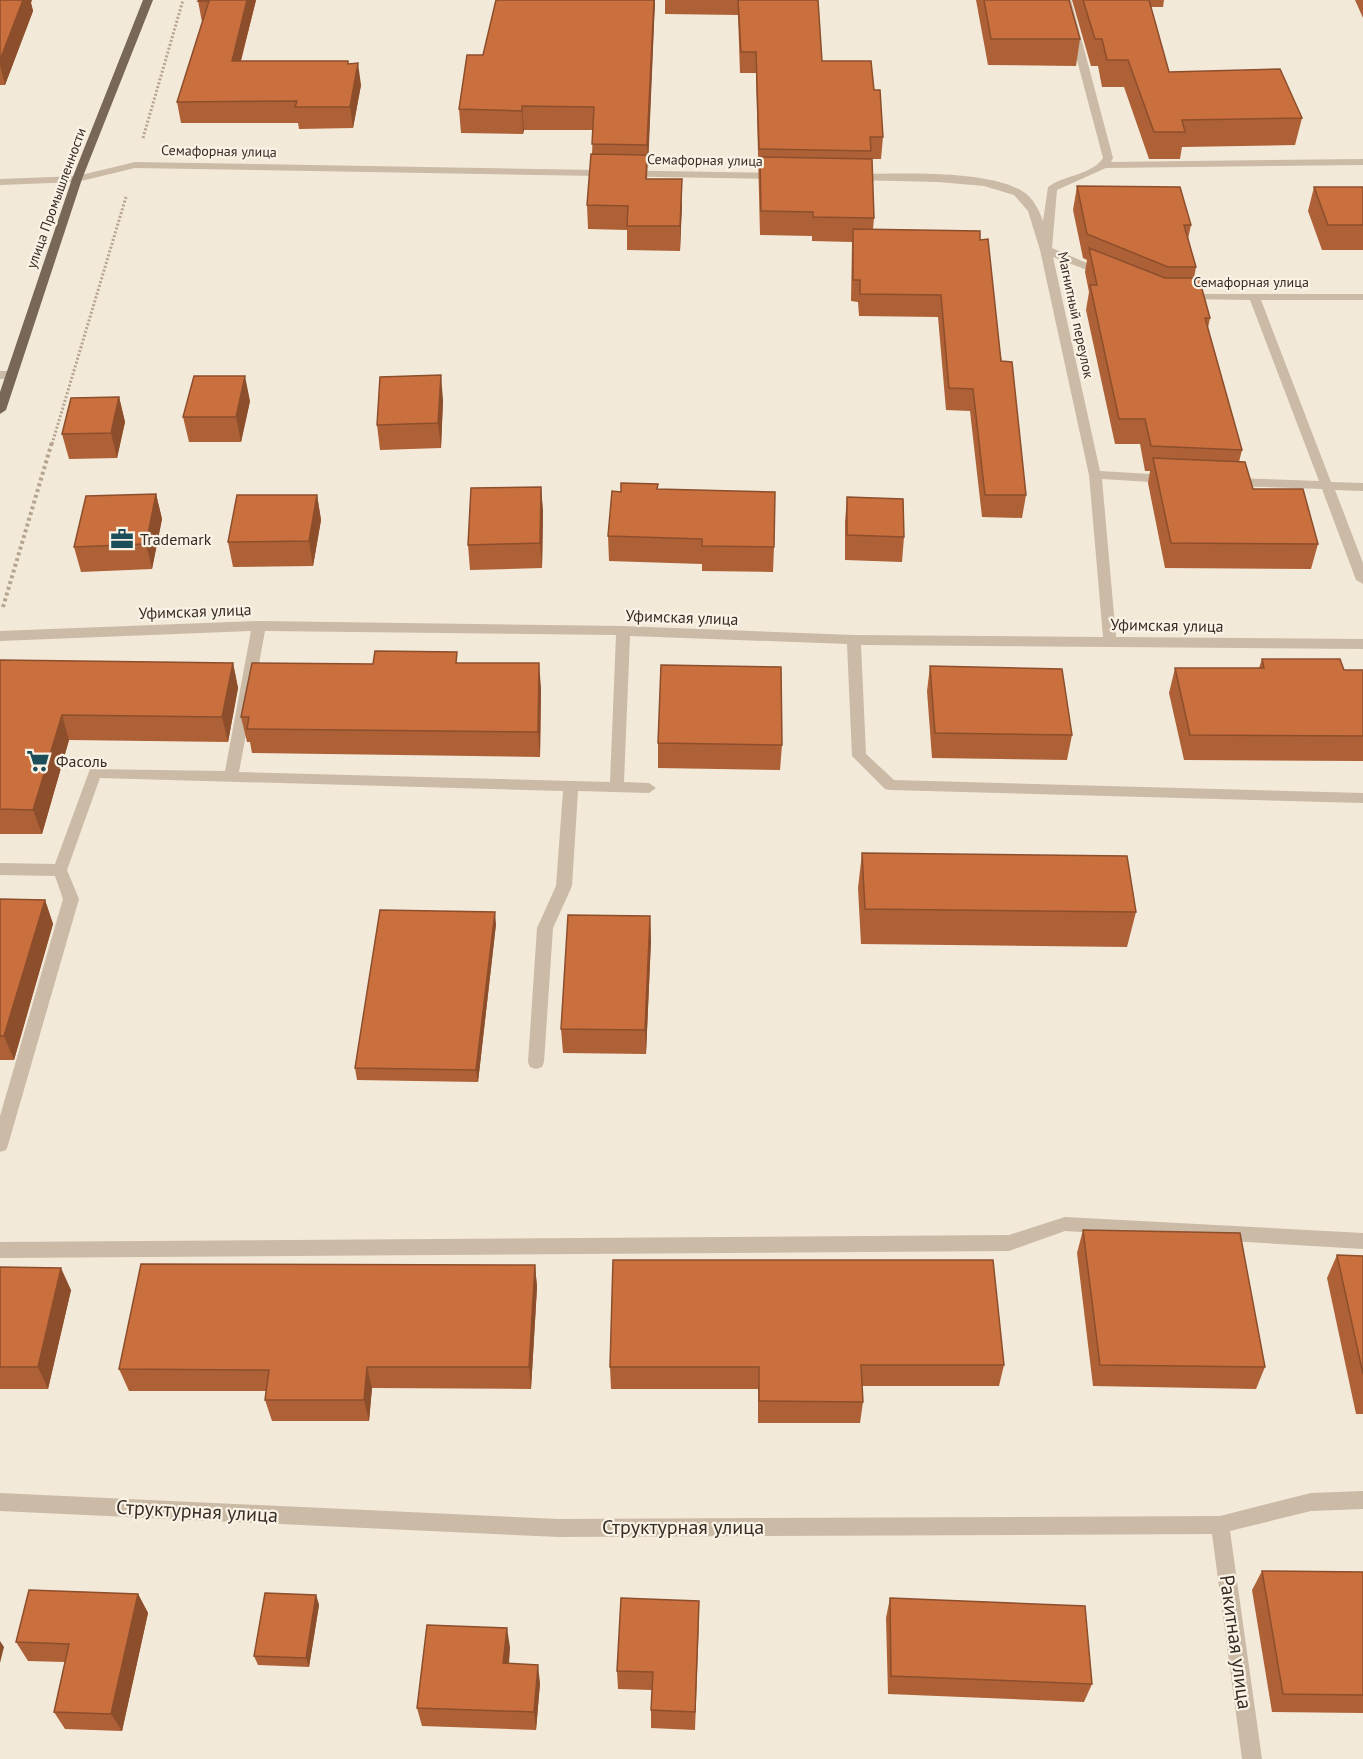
<svg xmlns="http://www.w3.org/2000/svg" width="1363" height="1759" viewBox="0 0 1363 1759" font-family="'PT Sans',sans-serif">
	<rect width="100%" height="100%" fill="#f2e9d9"/>
	<g fill="none" stroke-linecap="round" stroke-linejoin="round">
		<g stroke="#b6a48f" stroke-width="3" stroke-dasharray="2 2" stroke-linecap="butt">
			<path d="M143,138L183,0"/>
			<path d="M52,444L126,197"/>
		</g>
		<path stroke="#b6a48f" stroke-width="4" stroke-dasharray="3 3" stroke-linecap="butt" d="M3,607L52,442"/>
		<g fill="#cbbaa5" fill-rule="evenodd">
			<path d="M1061,0H1071L1113,158L1111,162L1363,159V165L1106,168L1057,190L1052,248L1110,273L1104,276L1100,275L1053,257L1100,471L1167,475L1173,479L1167,483L1102,479L1116,637L1363,639V649L861,645L866,754L894,780L1363,793V803L890,790L885,789L852,756L847,644L630,636L624,782L649,783L656,788L649,793L578,791L572,886L553,928L544,1062L542,1067L536,1069L530,1067L528,1062L537,928L556,886L563,791L100,778L67,870L79,899L8,1145L6,1150L0,1152V1116L63,899L55,876L0,875V863L55,864L90,769L225,771L251,631L0,641V631L259,621L623,626L854,635L1103,637L1089,475L1040,250L1028,211L1014,195L984,186L938,182L853,180L848,177L853,174C897,174 985,169 1022,191C1033,197 1039,210 1043,221L1048,187C1064,175 1092,175 1103,158ZM265,631L616,635L610,782L239,772Z"/>
			<path d="M135,162L778,173L783,176L778,179L135,168L77,182L0,185V179L77,176Z"/>
			<path d="M1186,294H1363V300H1261L1331,482L1363,483V491L1335,490L1363,563V584L1356,580L1322,489L1233,486L1227,482L1233,478L1319,481L1250,300L1182,299L1180,297Z"/>
			<path d="M0,371H11L17,375L11,379H0Z"/>
			<path d="M1065,1217L1363,1233V1249L1065,1231L1009,1251L0,1258V1242L1009,1235Z"/>
			<path d="M1363,1491V1509L1311,1511L1230,1531L1262,1759H1242L1212,1534L559,1537L0,1511V1493L559,1519L1220,1516L1311,1493Z"/>
		</g>
		<path fill="#786657" fill-rule="evenodd" d="M143,0H153L82,179L6,410L0,414V392L72,179Z"/>
	</g>
	<g fill="#ae6036">
		<path d="M0,0L31,3L33,11L5,85H0Z"/>
		<path d="M256,0L241,61L349,64L361,85L353,128L299,129L298,123H181L177,102L202,22L198,1Z"/>
		<path d="M496,0H655L647,179L682,203L680,251L627,250V230L588,229L587,205L592,154L593,130H524L523,134L461,133L459,109L483,55Z"/>
		<path d="M665,0H818L822,61L874,90L883,137L881,159H870L874,218L873,229L980,240L1026,495L1022,518L982,517L970,411L946,410L938,317L859,316L858,302L851,301L852,242L812,241V236L760,235L756,73H740L738,15L665,14Z"/>
		<path d="M976,0H1069L1080,39L1076,66L988,65Z"/>
		<path d="M1072,0H1164L1163,7H1151L1169,72L1302,118L1295,145L1182,147L1180,159H1149L1124,87H1102L1098,66H1091Z"/>
		<path d="M1355,0H1363V18Z"/>
		<path d="M1077,186L1191,225L1188,239L1196,267L1194,278L1210,318L1208,328L1242,450L1239,462L1253,489L1318,544L1311,569L1165,568L1148,483L1150,471H1145L1140,444H1115L1086,310L1089,292L1085,272L1087,260L1083,258L1073,210Z"/>
		<path d="M1314,187H1363V250H1322L1308,211Z"/>
		<path d="M119,397L125,422L117,458L69,459L62,434Z"/>
		<path d="M443,400L441,448L380,450L377,425Z"/>
		<path d="M250,401L241,442H189L183,417Z"/>
		<path d="M541,487L543,512L542,568L470,570L468,545Z"/>
		<path d="M658,489L774,547L773,572L702,571V564L609,561L608,536L621,492Z"/>
		<path d="M156,494L162,519L152,569L81,572L74,547Z"/>
		<path d="M317,495L321,520L313,566L233,567L228,542Z"/>
		<path d="M847,497L904,537L902,562L845,560V522Z"/>
		<path d="M1262,659L1344,670H1363V761L1184,760L1169,693L1175,668H1259Z"/>
		<path d="M0,660L233,663L238,688L228,742L69,740L42,834H0Z"/>
		<path d="M459,663L541,688L540,757L252,753L250,742H247L241,717L373,664Z"/>
		<path d="M930,666L1072,735L1067,760L932,758L927,691Z"/>
		<path d="M658,743L782,745L780,770L658,768Z"/>
		<path d="M862,853L1136,912L1127,947L861,944L858,888Z"/>
		<path d="M0,899L45,900L53,924L14,1060H0Z"/>
		<path d="M650,916L651,940L646,1054L563,1053L561,1029Z"/>
		<path d="M496,924L478,1082L357,1080L355,1068Z"/>
		<path d="M1083,1230L1265,1367L1256,1389L1093,1386L1077,1253Z"/>
		<path d="M1337,1255L1363,1256V1414H1356L1327,1278Z"/>
		<path d="M613,1260L1004,1365L999,1386H862L863,1402L860,1423H758V1389H611L610,1367Z"/>
		<path d="M535,1265L537,1287L531,1389L372,1388L369,1421H272L265,1400L266,1391H129L119,1369Z"/>
		<path d="M0,1267L71,1290L48,1389H0Z"/>
		<path d="M1262,1571L1363,1572V1713L1272,1712L1252,1590Z"/>
		<path d="M138,1594L148,1613L122,1731L65,1729L54,1712L65,1662L28,1661L16,1642Z"/>
		<path d="M316,1595L319,1605L309,1667L258,1665L254,1656Z"/>
		<path d="M890,1598L1092,1684L1084,1702L888,1694L886,1618Z"/>
		<path d="M699,1620L695,1730L651,1728V1710L652,1690L618,1689L617,1671Z"/>
		<path d="M510,1647L509,1664L540,1683L536,1730L422,1726L417,1708Z"/>
	</g>
	<g fill="#8d4e2c">
		<path d="M23,0H32L31,3L33,11L5,85L0,65V60Z"/>
		<path d="M247,0H256L235,83L232,61Z"/>
		<path d="M654,0H655L648,169L647,145Z"/>
		<path d="M358,63L361,85L353,128L350,107Z"/>
		<path d="M522,106L524,130L523,134L522,111Z"/>
		<path d="M682,179V203L680,251V226Z"/>
		<path d="M441,375L443,400L441,448L438,423Z"/>
		<path d="M245,376L250,401L241,442L236,417Z"/>
		<path d="M119,397L125,422L117,458L111,433Z"/>
		<path d="M541,487L543,512L542,568L540,543Z"/>
		<path d="M156,494L162,519L152,569L146,544Z"/>
		<path d="M317,495L321,520L313,566L309,541Z"/>
		<path d="M233,663L238,688L228,742L222,717Z"/>
		<path d="M539,663L541,688L540,757L538,732Z"/>
		<path d="M62,715L69,740L42,834L33,810Z"/>
		<path d="M45,900L53,924L14,1060L4,1036Z"/>
		<path d="M495,912L496,924L478,1082L476,1070Z"/>
		<path d="M650,916L651,940L646,1054L645,1030Z"/>
		<path d="M535,1265L537,1287L531,1389L529,1367Z"/>
		<path d="M61,1268L71,1290L48,1389L38,1367Z"/>
		<path d="M367,1367L372,1388L369,1421L364,1400Z"/>
		<path d="M138,1594L148,1613L122,1731L111,1714Z"/>
		<path d="M316,1595L319,1605L309,1667L306,1658Z"/>
		<path d="M507,1628L510,1647L507,1682L503,1663Z"/>
		<path d="M0,1641L4,1647L0,1663Z"/>
		<path d="M538,1665L540,1683L536,1730L534,1712Z"/>
	</g>
	<g fill="#ca703f" stroke="#8d4e2c" stroke-width="1.5">
		<path d="M0,0H23L0,60Z"/>
		<path d="M199,0H247L232,61H348V64L358,63L350,107H295L297,101L177,102L209,1H198Z"/>
		<path d="M496,0H654L647,145L592,144L594,107L522,106V111L459,109L467,55H483Z"/>
		<path d="M738,0H818L822,61H871L874,90H880L883,137H870L871,151L759,149L756,52H741Z"/>
		<path d="M984,0H1069L1080,39H991Z"/>
		<path d="M1083,0H1149L1169,72L1280,69L1302,118L1182,120L1185,132H1154L1128,60H1107L1102,39H1095Z"/>
		<path d="M591,154L647,155L646,179H682L680,226H627L628,206L587,205Z"/>
		<path d="M760,157L872,159L874,218L813,217V212L761,211Z"/>
		<path d="M1077,186L1180,187L1191,225H1184L1196,267H1168L1087,234Z"/>
		<path d="M1314,187H1363V225H1328Z"/>
		<path d="M853,229L980,231V240L988,239L1001,361L1012,362L1026,495H985L973,389L949,388L941,295L860,294V280H853Z"/>
		<path d="M1089,248L1165,278H1199L1210,318H1205L1242,450L1151,446L1145,419H1119L1090,285H1097Z"/>
		<path d="M441,375L438,423L377,425L380,377Z"/>
		<path d="M194,376H245L236,417H183Z"/>
		<path d="M119,397L111,433L62,434L71,398Z"/>
		<path d="M1153,458L1245,462L1253,489H1303L1318,544L1171,543Z"/>
		<path d="M621,483L658,484L657,489L775,492L774,547L702,546V539L608,536L612,491L621,492Z"/>
		<path d="M541,487L540,543L468,545L471,488Z"/>
		<path d="M156,494L146,544L74,547L86,496Z"/>
		<path d="M237,495H317L309,541L228,542Z"/>
		<path d="M847,497L903,499L904,537L847,535Z"/>
		<path d="M375,651L457,652L456,663H539L538,732L247,729L249,717H241L252,663L373,664Z"/>
		<path d="M1262,659H1340L1344,670H1363V736L1190,735L1175,668H1264Z"/>
		<path d="M0,660L233,663L222,717L62,715L33,810L0,809Z"/>
		<path d="M661,665L781,667L782,745L658,743Z"/>
		<path d="M930,666L1062,669L1072,735L935,733Z"/>
		<path d="M862,853L1127,856L1136,912L865,909Z"/>
		<path d="M0,899L45,900L4,1036H0Z"/>
		<path d="M380,910L495,912L476,1070L355,1068Z"/>
		<path d="M568,915L650,916L645,1030L561,1029Z"/>
		<path d="M1083,1230L1240,1233L1265,1367L1100,1365Z"/>
		<path d="M1337,1255L1363,1256V1374Z"/>
		<path d="M613,1260H993L1004,1365H861L863,1402L759,1401V1367H610Z"/>
		<path d="M141,1264L535,1265L529,1367H367L364,1400H265L269,1370L119,1369Z"/>
		<path d="M0,1267L61,1268L38,1367H0Z"/>
		<path d="M1262,1571L1363,1572V1695L1283,1694Z"/>
		<path d="M29,1590L138,1594L111,1714L54,1712L69,1644L16,1642Z"/>
		<path d="M265,1593L316,1595L306,1658L254,1656Z"/>
		<path d="M621,1598L699,1601L695,1712L651,1710L653,1672L617,1671Z"/>
		<path d="M890,1598L1085,1606L1092,1684L891,1676Z"/>
		<path d="M427,1625L507,1628L503,1663L538,1665L534,1712L417,1708Z"/>
	</g>
	<defs>
		<g id="office-bare" transform="scale(1.8)"><path d="M-6-3h4V-5.5h4V-3h4V5H-6ZM-1-4.5V-3h2v-1.5ZM-6 0V1H6V0Z" fill="#1b4e59" stroke="#faf3e5" stroke-width="2.5" paint-order="stroke"/></g>
		<g id="supermarket-bare" transform="scale(1.8)"><path d="M-6-5.5h2.5l.6 2H6L4.5 2H-2.5L-4.4-4H-6ZM-1.5 3.2a1.3 1.3 0 1 0 .1 0ZM3 3.2a1.3 1.3 0 1 0 .1 0Z" fill="#1b4e59" stroke="#faf3e5" stroke-width="2.5" paint-order="stroke"/></g>
	</defs>
	<g fill-rule="evenodd">
		<use href="#office-bare" x="122" y="539"/>
		<use href="#supermarket-bare" x="38" y="761"/>
	</g>
	<g text-anchor="middle" dominant-baseline="central" stroke-width="4.5" stroke-linejoin="round" paint-order="stroke">
		<g font-size="14" fill="#362d26" stroke="#faf3e5">
			<text transform="translate(219 151) rotate(1)">Семафорная улица</text>
			<text transform="translate(705 160) rotate(1)">Семафорная улица</text>
			<text transform="translate(56 198) rotate(-70)">улица Промышленности</text>
			<text x="1251" y="282">Семафорная улица</text>
			<text transform="translate(1076 315) rotate(78)">Магнитный переулок</text>
		</g>
		<g font-size="16" fill="#362d26" stroke="#faf3e5" text-anchor="start">
			<text x="140" y="539">Trademark</text>
			<text x="56" y="761">Фасоль</text>
		</g>
		<g font-size="16" fill="#362d26" stroke="#faf3e5">
			<text transform="translate(195 611) rotate(-2)">Уфимская улица</text>
			<text transform="translate(682 617) rotate(2)">Уфимская улица</text>
			<text transform="translate(1167 625) rotate(1)">Уфимская улица</text>
		</g>
		<g font-size="20" fill="#362d26" stroke="#faf3e5">
			<text transform="translate(197 1511) rotate(3)">Структурная улица</text>
			<text x="683" y="1527">Структурная улица</text>
			<text transform="translate(1236 1642) rotate(82)">Ракитная улица</text>
		</g>
	</g>
</svg>
